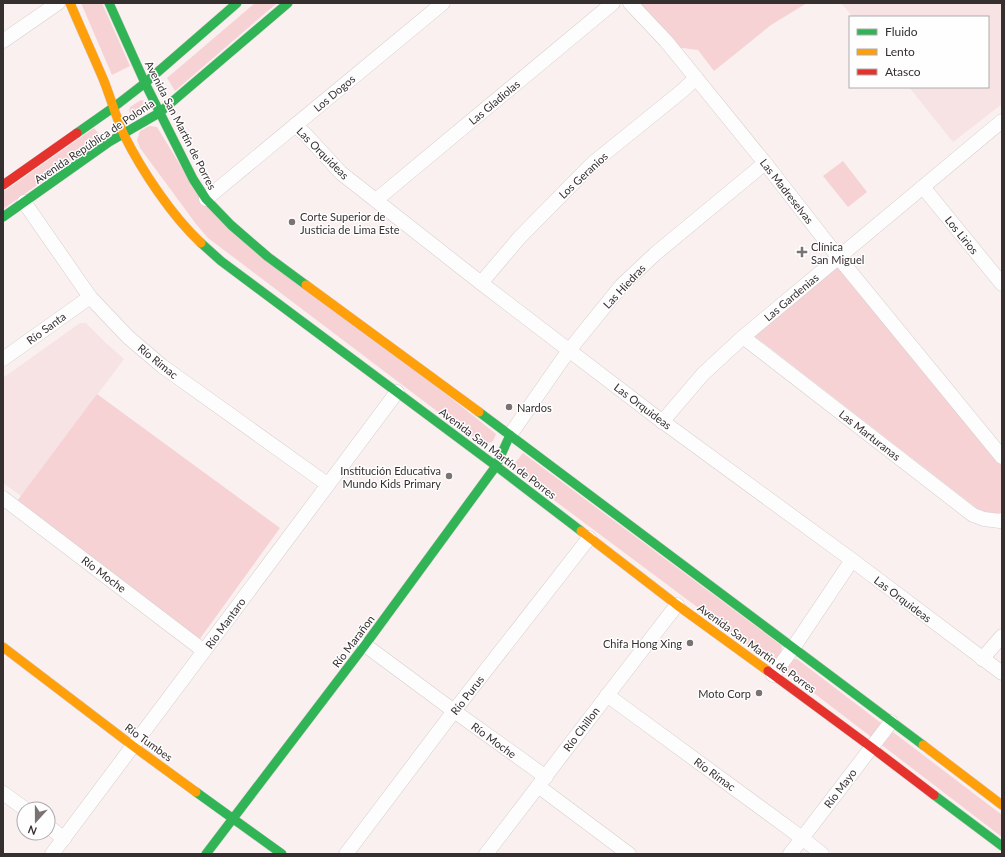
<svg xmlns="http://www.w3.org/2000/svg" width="1005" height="857" viewBox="0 0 1005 857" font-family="Lato,sans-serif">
	<rect width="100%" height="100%" fill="#faf0f0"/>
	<g fill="#f7e3e4">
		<path d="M841,3H1002V104L953,142L909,87H988V17H853Z"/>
		<path d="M80,323H86L107,344L124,359L21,496L3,483V378Z"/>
	</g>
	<g fill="#f7d2d4">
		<path d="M81,3H102L130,66L112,75Z"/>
		<path d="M255,3H277L175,91L167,78Z"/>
		<path d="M637,3H807L771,25L714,71L698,50L675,47Z"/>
		<path d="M141,100L147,102V109L136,116L132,115L129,111L130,107Z"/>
		<path d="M150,126L157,127L199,196L496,434L493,441L483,446L208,238L196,224L140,148L137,140L140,131Z"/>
		<path d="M94,128L103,139L3,209V192Z"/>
		<path d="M843,161L867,192L848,207L823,176Z"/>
		<path d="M836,265L1002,465V514L996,515L983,513L753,335Z"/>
		<path d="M97,394L280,528L199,640L17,501Z"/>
		<path d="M523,453L782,646L781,656L772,663L511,468Z"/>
		<path d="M792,659H797L1002,815V837L785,671L786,665Z"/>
	</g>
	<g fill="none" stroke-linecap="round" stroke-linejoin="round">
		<g stroke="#d5cece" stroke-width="15">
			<g id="street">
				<path d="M630,3L666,41L765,163L839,258L1002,457"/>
				<path d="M3,41L58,3"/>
				<path d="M295,125L306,135L341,173L481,283L655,416L852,560L1002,673"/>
				<path d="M923,187L1002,284"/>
				<path d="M206,199L443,3"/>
				<path d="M376,200L613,3"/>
				<path d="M24,202L90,297L128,337L162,366L327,484"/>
				<path d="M481,283L520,237L593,163L682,91L696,78"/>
				<path d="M743,337L973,515L984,519L1000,521L1002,520"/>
				<path d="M3,359L90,297"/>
				<path d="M662,422L703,374L743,337L1002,121"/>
				<path d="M510,435L562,360L579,338L622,285L655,254L765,163"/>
				<path d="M3,498L204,651"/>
				<path d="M365,645L454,711L546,777"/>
				<path d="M982,659L1002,636"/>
				<path d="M773,675L793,648L852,560"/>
				<path d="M607,695L802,838L822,854"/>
				<path d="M538,786L629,854"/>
				<path d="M3,793L25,809"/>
				<path d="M48,826L64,839"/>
				<path d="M52,854L204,651L397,392"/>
				<path d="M346,854L454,711L589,538"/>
				<path d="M486,854C550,771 613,687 677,605"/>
				<path d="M790,854L891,722"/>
			</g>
		</g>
		<g stroke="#d5cece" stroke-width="10">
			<g id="fast">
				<path d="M109,3L145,83L193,179L206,199L231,225L268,257L306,285"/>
				<path d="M77,133L114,107L145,83L237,3"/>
				<path d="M3,217L109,142L159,113L288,3"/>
				<path d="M201,243L221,261L496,466L581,531"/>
				<path d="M479,412L923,745"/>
				<path d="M196,792L282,854"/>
				<path d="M934,795L1002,846"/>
				<path d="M206,854L365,645L496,466L510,435"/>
			</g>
		</g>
		<g stroke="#d5cece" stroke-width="10">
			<g id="slow">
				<path d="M70,3C81,29 93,55 104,81C111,99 116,117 124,135C142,171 172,216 201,243"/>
				<path d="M306,285L479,412"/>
				<path d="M581,531L677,605L768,671"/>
				<path d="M3,647L133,746L196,792"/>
				<path d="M923,745L1002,805"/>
			</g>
		</g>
		<g stroke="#d5cece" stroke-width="10">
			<g id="jam">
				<path d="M3,185L77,133"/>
				<path d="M768,671L871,747L934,795"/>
			</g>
		</g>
		<use href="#street" stroke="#fefdfd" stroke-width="14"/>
		<use href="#fast" stroke="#30b455" stroke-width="9"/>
		<use href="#slow" stroke="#ff9f0a" stroke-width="9"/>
		<use href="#jam" stroke="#e5322d" stroke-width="9"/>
	</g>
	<g fill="#7b7373" stroke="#fefefe" stroke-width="1.5">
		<circle cx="292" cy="222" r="4"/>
		<path d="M800 246h4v4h4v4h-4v4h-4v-4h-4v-4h4z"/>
		<circle cx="509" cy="407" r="4"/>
		<circle cx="449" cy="476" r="4"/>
		<circle cx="690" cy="643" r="4"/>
		<circle cx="759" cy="693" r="4"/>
	</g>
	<g text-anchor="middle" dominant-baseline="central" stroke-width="3" stroke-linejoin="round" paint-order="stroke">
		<g font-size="11" fill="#362f30" stroke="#fefefe">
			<text transform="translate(334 93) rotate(-40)">Los Dogos</text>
			<text transform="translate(494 102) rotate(-40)">Las Gladiolas</text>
			<text transform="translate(181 125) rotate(63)">Avenida San Martín de Porres</text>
			<text transform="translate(94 141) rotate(-34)">Avenida República de Polonia</text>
			<text transform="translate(323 153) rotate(45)">Las Orquideas</text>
			<text transform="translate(583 175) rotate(-43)">Los Geranios</text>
			<text transform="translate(787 191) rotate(52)">Las Madreselvas</text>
			<text transform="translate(962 235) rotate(51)">Los Lirios</text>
			<text transform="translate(624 286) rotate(-47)">Las Hiedras</text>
			<text transform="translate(791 297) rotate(-40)">Las Gardenias</text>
			<text transform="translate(46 328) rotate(-36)">Río Santa</text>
			<text transform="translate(158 361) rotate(39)">Río Rimac</text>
			<text transform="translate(643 406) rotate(37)">Las Orquideas</text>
			<text transform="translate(870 435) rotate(38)">Las Marturanas</text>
			<text transform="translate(498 453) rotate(37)">Avenida San Martín de Porres</text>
			<text transform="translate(104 574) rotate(37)">Río Moche</text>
			<text transform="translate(903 599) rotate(37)">Las Orquideas</text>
			<text transform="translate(225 623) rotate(-54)">Río Mantaro</text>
			<text transform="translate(353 641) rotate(-53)">Río Marañon</text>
			<text transform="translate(757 648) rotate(36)">Avenida San Martín de Porres</text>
			<text transform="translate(467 695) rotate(-52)">Río Purus</text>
			<text transform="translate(581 729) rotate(-53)">Río Chillon</text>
			<text transform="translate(494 740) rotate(36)">Río Moche</text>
			<text transform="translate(149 742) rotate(36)">Rio Tumbes</text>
			<text transform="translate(715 774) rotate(36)">Río Rimac</text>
			<text transform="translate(840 788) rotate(-53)">Río Mayo</text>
		</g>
		<g font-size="11" fill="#362f30" stroke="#fefefe" text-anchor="start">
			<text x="300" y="216">Corte Superior de<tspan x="300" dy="13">Justicia de Lima Este</tspan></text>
			<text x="811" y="246">Clínica<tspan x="811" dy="13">San Miguel</tspan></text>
			<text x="517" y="407">Nardos</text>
			<text x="441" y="470" text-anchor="end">Institución Educativa<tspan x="441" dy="13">Mundo Kids Primary</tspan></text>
			<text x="682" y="643" text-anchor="end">Chifa Hong Xing</text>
			<text x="751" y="693" text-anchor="end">Moto Corp</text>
		</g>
	</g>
	<rect width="1005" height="857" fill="none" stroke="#362f30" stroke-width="8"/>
	<rect x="849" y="16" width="140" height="72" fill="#fefefe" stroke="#aeabac"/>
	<rect x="857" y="29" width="20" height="6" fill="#30b455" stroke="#aeabac"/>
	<text x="885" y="36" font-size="12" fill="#362f30">Fluido</text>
	<rect x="857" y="49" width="20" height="6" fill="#ff9f0a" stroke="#aeabac"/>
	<text x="885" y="56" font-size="12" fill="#362f30">Lento</text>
	<rect x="857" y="69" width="20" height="6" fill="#e5322d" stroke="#aeabac"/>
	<text x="885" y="76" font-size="12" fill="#362f30">Atasco</text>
	<g transform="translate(36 821) rotate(201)"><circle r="19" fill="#fefefe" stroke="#aeabac"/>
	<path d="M0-3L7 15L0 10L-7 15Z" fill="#7b7373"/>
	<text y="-6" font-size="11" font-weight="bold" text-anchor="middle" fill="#362f30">N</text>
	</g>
</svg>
